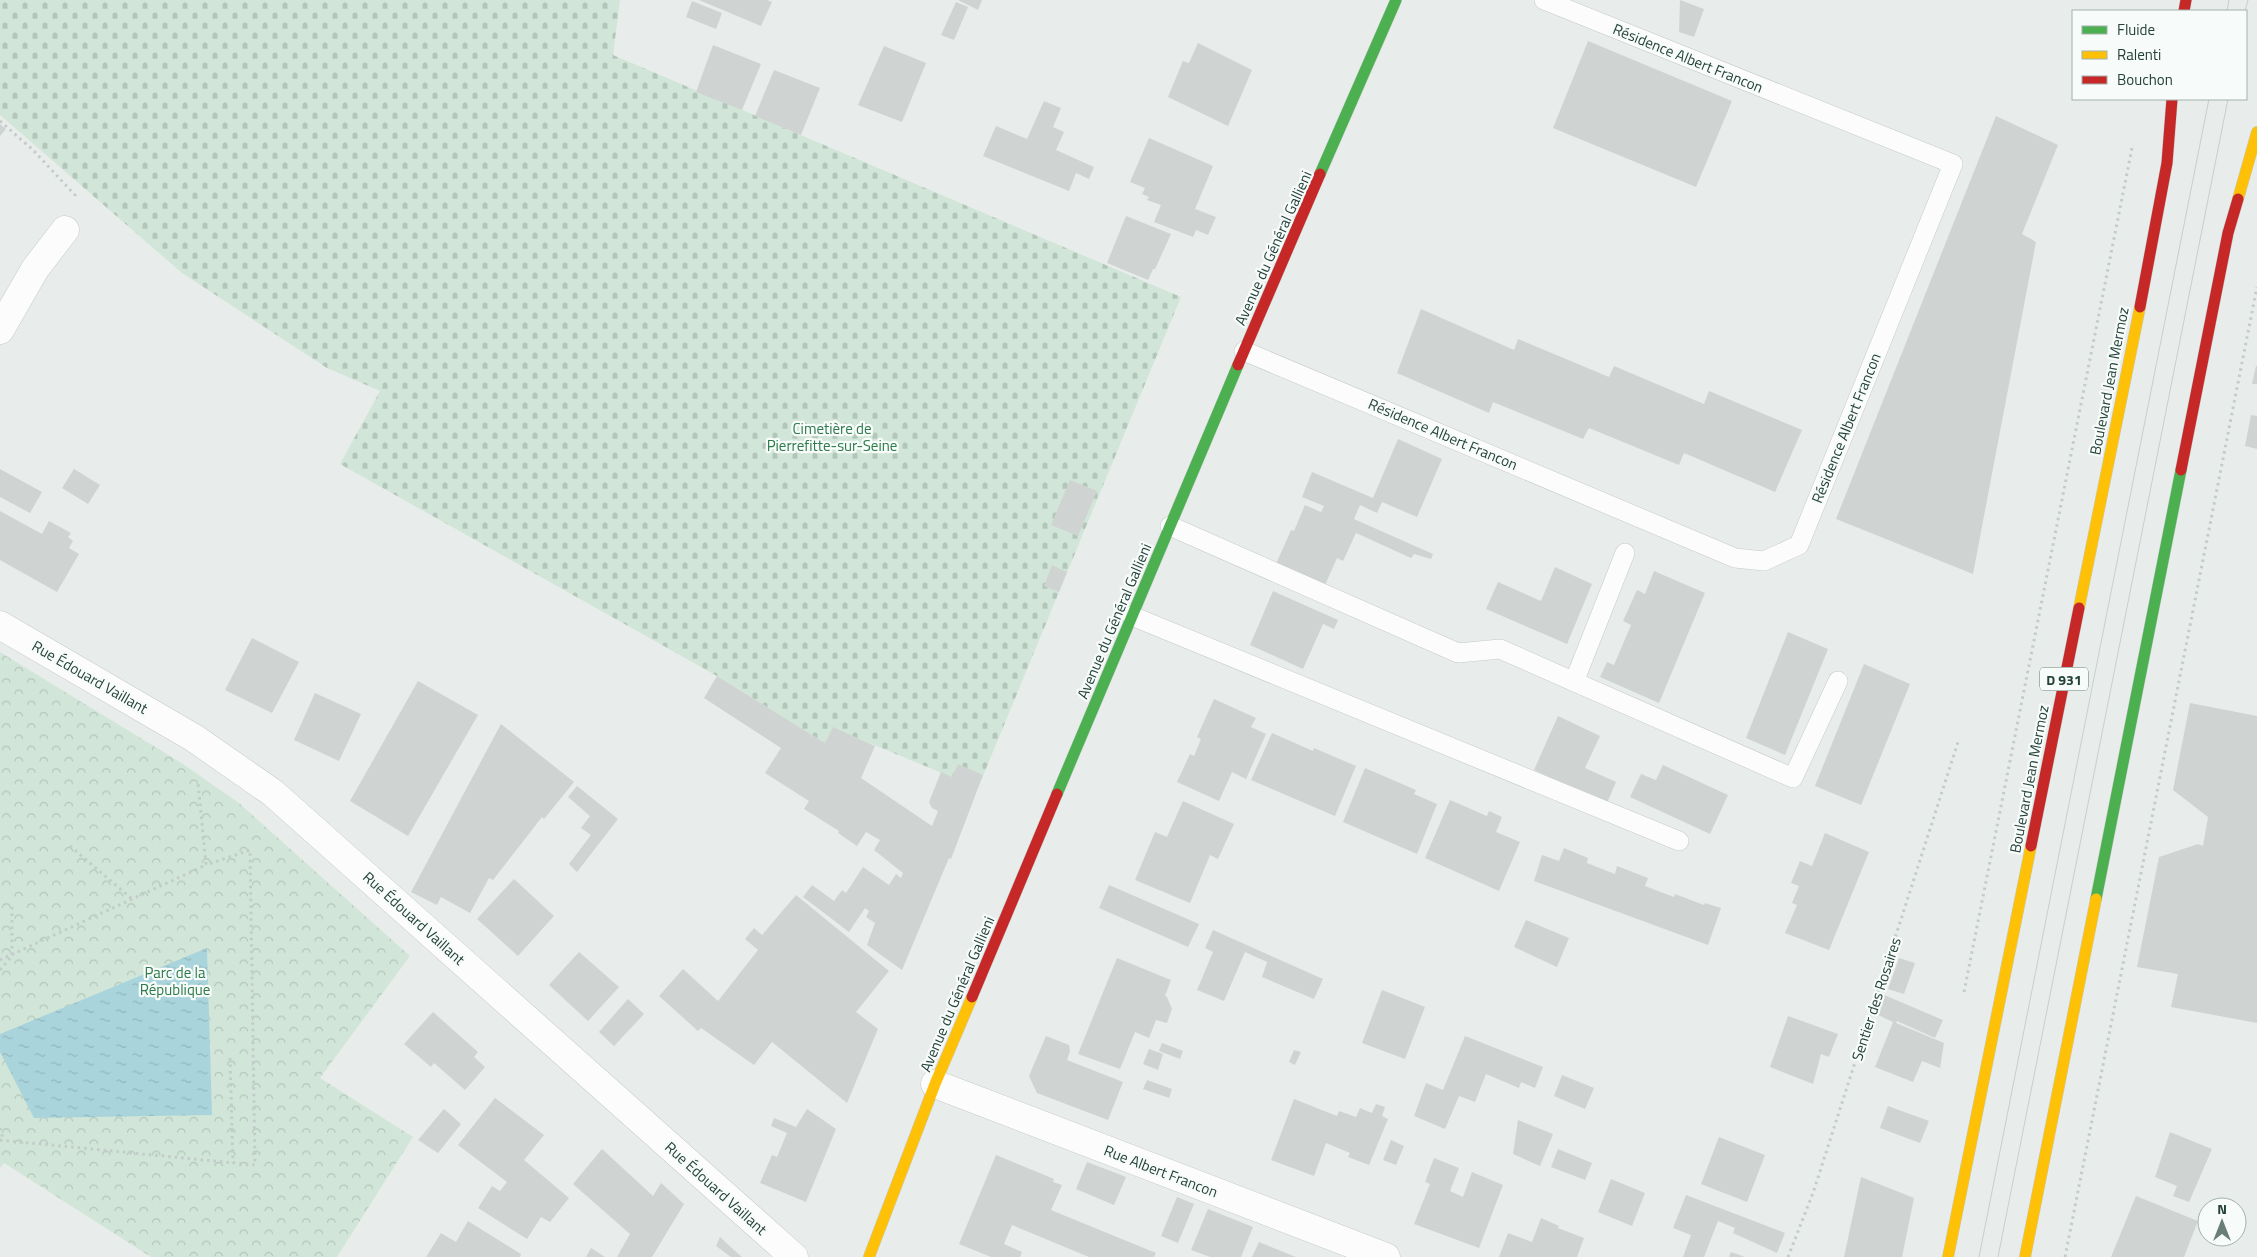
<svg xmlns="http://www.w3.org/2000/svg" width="2257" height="1257" viewBox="0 0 2257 1257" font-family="'Titillium Web',sans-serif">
	<defs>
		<pattern id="cemetery-stones" width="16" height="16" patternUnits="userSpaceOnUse" patternTransform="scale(1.25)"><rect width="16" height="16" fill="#d1e6d8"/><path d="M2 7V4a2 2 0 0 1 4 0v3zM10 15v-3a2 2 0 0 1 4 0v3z" fill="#b3c6ba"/></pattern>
		<pattern id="park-crowns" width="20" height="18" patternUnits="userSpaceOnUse" patternTransform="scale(1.25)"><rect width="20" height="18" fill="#d1e6d8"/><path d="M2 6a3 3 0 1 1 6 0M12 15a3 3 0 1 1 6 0" fill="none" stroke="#b3c6ba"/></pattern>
		<pattern id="water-ripples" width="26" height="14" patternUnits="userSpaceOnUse" patternTransform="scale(1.25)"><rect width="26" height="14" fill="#a9d4db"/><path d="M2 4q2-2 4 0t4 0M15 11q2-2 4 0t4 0" fill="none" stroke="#91b7bd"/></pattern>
	</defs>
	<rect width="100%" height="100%" fill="#e8edeb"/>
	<path fill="url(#cemetery-stones)" d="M0,0H620L613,55L1181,297L978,788L833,728L825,743L717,676L340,464L380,391L327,368L182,273L0,115Z"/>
	<path fill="url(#park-crowns)" d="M0,652L183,764L239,803L410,956L320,1078L413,1137L337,1257H151L4,1163L0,1168Z"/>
	<path fill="url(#water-ripples)" d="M207,948L212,1115L34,1118L0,1052V1034Z"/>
	<g fill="#cfd4d2">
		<path d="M699,0H767L772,2L761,26Z"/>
		<path d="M958,0H982L978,10Z"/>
		<path d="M1680,0L1704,9L1694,37L1679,32Z"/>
		<path d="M692,1L722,13L716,29L686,17Z"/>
		<path d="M956,2L968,7L954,40L941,35Z"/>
		<path d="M1588,41L1732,101L1696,187L1553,128Z"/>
		<path d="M1198,43L1252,70L1228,126L1168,97L1183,61L1189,63Z"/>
		<path d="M713,45L761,64L742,110L696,92Z"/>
		<path d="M884,46L926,63L902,122L858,105Z"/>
		<path d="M774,70L820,88L801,135L755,116Z"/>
		<path d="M1044,101L1061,108L1053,127L1064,132L1056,150L1094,167L1089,179L1076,173L1069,191L983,156L996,126L1027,139Z"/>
		<path d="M1996,116L2058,145L2022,234L2036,242L1973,574L1836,519Z"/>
		<path d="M0,124L6,129L0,136Z"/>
		<path d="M1149,138L1213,166L1195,209L1216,217L1208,235L1196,230L1193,237L1154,222L1161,205L1147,200L1149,197L1142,194L1145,188L1130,182Z"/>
		<path d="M1126,216L1171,234L1155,269H1153L1148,280L1107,263Z"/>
		<path d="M1421,309L1514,350L1518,339L1609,377L1614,366L1704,404L1709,391L1802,430L1775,492L1684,453L1679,465L1589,428L1583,439L1493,402L1489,413L1397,373Z"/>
		<path d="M2256,366H2257V384H2252Z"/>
		<path d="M2251,415L2257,416V449L2245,446Z"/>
		<path d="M1398,439L1442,459L1417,517L1382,502L1377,513L1360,505L1354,519L1433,554L1431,559L1414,554L1411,558L1356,533L1343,561L1337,558L1325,585L1276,564L1291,530L1294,531L1305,505L1321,512L1324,506L1302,497L1312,472L1373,498Z"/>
		<path d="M0,469L42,492L30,513L0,497Z"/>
		<path d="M74,469L100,485L88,504L62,488Z"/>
		<path d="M1070,480L1097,491L1078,536L1051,525Z"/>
		<path d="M0,511L42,534L49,521L71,533L68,537L73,541L69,548L79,554L57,592L0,560Z"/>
		<path d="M1052,565L1067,572L1059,592L1044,586Z"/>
		<path d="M1555,567L1592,584L1567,644L1486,609L1498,582L1541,601Z"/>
		<path d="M1654,571L1705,593L1659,703L1600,677L1607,662L1614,665L1631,625L1623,621L1637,590L1645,594Z"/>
		<path d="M1273,591L1338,620L1334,629L1323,624L1303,669L1250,645Z"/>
		<path d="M1788,632L1828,649L1785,755L1746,738Z"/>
		<path d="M252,638L299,662L272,713L225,690Z"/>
		<path d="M1864,664L1910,684L1861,805L1815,786Z"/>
		<path d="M717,676L825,743L833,727L875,746L861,778L932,826L938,811L932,808L929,802L941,772L952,777L958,764L983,775L951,859L949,858L902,970L867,945L875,923L866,917L869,911L865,908L849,932L803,897L812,885L834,901L842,890L846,893L863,867L889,885L896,874L901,878L903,873L874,850L880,840L866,832L857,846L838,833L839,831L804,809L809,801L765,773L781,748L704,698Z"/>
		<path d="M418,681L478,715L408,836L350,801Z"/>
		<path d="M315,693L361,714L339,761L294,740Z"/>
		<path d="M1214,699L1256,718L1251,727L1266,734L1246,779L1232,772L1219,801L1177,782L1190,754L1194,756L1201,739L1197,737Z"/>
		<path d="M2190,703L2257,716V1023L2171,1007L2178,974L2137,967L2159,857L2198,844L2203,846L2208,817L2173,790Z"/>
		<path d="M1558,716L1600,736L1585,768L1616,782L1607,803L1534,770Z"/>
		<path d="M501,724L574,782L544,819L542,817L493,880L489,878L470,913L441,897L437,905L411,892Z"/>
		<path d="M1272,733L1313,751L1314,748L1356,766L1335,816L1251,780Z"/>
		<path d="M1663,765L1728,795L1710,834L1630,797L1641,774L1656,780Z"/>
		<path d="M1365,768L1416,790L1414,794L1437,804L1417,854L1343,822Z"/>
		<path d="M577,786L618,819L577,872L569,864L591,835L581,828L590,816L568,797Z"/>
		<path d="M1450,800L1487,816L1489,811L1502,817L1496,832L1520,842L1499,891L1425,858Z"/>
		<path d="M1183,801L1234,824L1218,859L1210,855L1190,903L1135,880L1155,832L1167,837Z"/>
		<path d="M1825,833L1869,852L1829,950L1785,933L1797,905L1792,903L1799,886L1791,883L1800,861L1812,866Z"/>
		<path d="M1564,848L1588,858L1587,863L1615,874L1617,866L1648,878L1645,886L1674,897L1675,894L1704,905L1705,903L1721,908L1708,945L1534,881L1542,855L1559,861Z"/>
		<path d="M514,879L554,916L518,956L477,919Z"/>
		<path d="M1109,885L1199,924L1188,947L1099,908Z"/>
		<path d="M796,895L889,971L856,1012L878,1029L847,1103L772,1042L754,1065L701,1028L698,1031L659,996L683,969L718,1001L758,950L745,939L754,928L762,935Z"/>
		<path d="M1526,920L1569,938L1557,967L1514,947Z"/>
		<path d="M1213,930L1323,979L1314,999L1262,977L1267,962L1245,952L1224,1001L1197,990L1213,952L1205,948Z"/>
		<path d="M579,952L619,987L588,1021L549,985Z"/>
		<path d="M1117,958L1171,980L1165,996L1167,997L1172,1009L1167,1023L1156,1020L1149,1038L1135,1032L1120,1069L1078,1054Z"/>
		<path d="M1899,958L1915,963L1904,994L1888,989Z"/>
		<path d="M1382,990L1425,1007L1405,1059L1362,1043Z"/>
		<path d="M1882,994L1943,1020L1935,1038L1897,1021L1896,1023L1944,1043L1940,1068L1922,1061L1913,1082L1875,1067L1893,1022L1876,1014Z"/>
		<path d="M628,999L644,1014L614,1046L599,1032Z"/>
		<path d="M433,1012L478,1052L474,1057L485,1067L465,1090L434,1063L431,1067L404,1044Z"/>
		<path d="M1788,1016L1838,1034L1829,1057L1821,1054L1813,1084L1770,1067Z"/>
		<path d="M1046,1036L1069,1045L1070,1051L1067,1060L1123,1082L1108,1120L1037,1093L1029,1076Z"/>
		<path d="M1465,1036L1543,1067L1535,1088L1521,1082L1519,1088L1486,1074L1475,1102L1459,1096L1445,1129L1414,1116L1426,1083L1443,1090Z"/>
		<path d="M1162,1043L1183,1051L1180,1059L1159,1051Z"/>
		<path d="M1149,1049L1163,1054L1158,1070L1143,1064Z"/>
		<path d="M1294,1050L1301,1052L1295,1065L1289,1062Z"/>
		<path d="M1562,1075L1594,1088L1585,1109L1554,1096Z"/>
		<path d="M1147,1080L1172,1089L1169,1098L1143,1089Z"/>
		<path d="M495,1098L544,1135L524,1160L569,1198L550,1222L541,1217L527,1239L478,1208L492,1186L500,1191L507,1182L458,1145Z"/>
		<path d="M1294,1099L1337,1116L1339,1111L1356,1117L1360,1108L1372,1113L1376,1104L1385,1107L1382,1116L1388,1119L1369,1165L1348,1157L1350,1153L1326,1143L1314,1176L1271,1160Z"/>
		<path d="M1888,1106L1929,1121L1920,1143L1880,1128Z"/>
		<path d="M444,1109L461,1124L438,1153L418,1140Z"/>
		<path d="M807,1109L836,1129L806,1202L760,1183L772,1155L777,1157L787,1133L771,1126L774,1118L796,1127Z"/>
		<path d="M1518,1120L1553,1134L1540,1166L1513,1154Z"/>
		<path d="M2170,1132L2212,1149L2189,1202L2173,1196L2177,1186L2155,1177Z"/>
		<path d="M1719,1137L1765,1155L1747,1202L1701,1184Z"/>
		<path d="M1391,1140L1404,1146L1396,1165L1383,1160Z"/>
		<path d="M602,1149L653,1196L661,1183L684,1204L652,1257H617L630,1234L573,1184Z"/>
		<path d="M1558,1149L1592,1163L1585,1180L1551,1167Z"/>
		<path d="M996,1155L1054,1179L1053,1182L1062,1185L1051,1210L1156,1253L1154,1257H1089L1012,1225L1004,1244L1022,1252L1020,1257H991L959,1244Z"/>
		<path d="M1434,1158L1459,1168L1450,1191L1463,1197L1472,1172L1503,1185L1479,1248L1414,1224L1430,1184L1425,1182Z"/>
		<path d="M1087,1162L1126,1177L1114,1205L1076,1189Z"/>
		<path d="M1861,1177L1914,1198L1902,1257H1844Z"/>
		<path d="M1611,1179L1645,1193L1632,1226L1598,1212Z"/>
		<path d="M1686,1195L1785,1233L1777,1253L1733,1233L1735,1228L1718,1221L1704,1257H1683L1691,1235L1673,1228Z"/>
		<path d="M2136,1196L2198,1221L2184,1257H2111Z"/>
		<path d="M1177,1197L1194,1204L1178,1243L1161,1236Z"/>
		<path d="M1208,1209L1253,1227L1241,1257H1210L1191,1250Z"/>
		<path d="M1541,1218L1559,1226L1558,1228L1584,1238L1577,1257H1499L1508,1233L1532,1242Z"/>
		<path d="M468,1221L521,1254L520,1257H426L441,1233L456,1242Z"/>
		<path d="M720,1237L734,1250L742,1257H731L716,1246Z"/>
		<path d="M1259,1242L1296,1257H1252Z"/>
		<path d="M591,1248L605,1257H586Z"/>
		<path d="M1731,1252L1745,1257H1729Z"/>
	</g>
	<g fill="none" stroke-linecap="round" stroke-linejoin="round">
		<g stroke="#c5cac8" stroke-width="20">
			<g id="lane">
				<path d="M1244,351L1735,558L1764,561L1799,545L1953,164L1544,0"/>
				<path d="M1170,526L1458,653L1500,649L1793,778L1838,681"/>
				<path d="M1132,616L1679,841"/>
				<path d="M1574,682L1625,553"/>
			</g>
		</g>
		<g stroke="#c5cac8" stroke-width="29">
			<g id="street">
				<path d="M0,330L35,269L65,230"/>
				<path d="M0,625L194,738L273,793L794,1257"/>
				<path d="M935,1084L1386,1257"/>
			</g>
		</g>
		<g stroke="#c3cbc8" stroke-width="12">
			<g id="fast">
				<path d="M1320,174L1396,0"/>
				<path d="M1057,794L1238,365"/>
				<path d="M2096,899L2181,470"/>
			</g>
		</g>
		<g stroke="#c3cbc8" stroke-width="12">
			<g id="slow">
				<path d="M2238,199L2257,132"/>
				<path d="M2079,608L2140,307"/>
				<path d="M869,1257L935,1084L972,997"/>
				<path d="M1948,1257L2031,846"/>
				<path d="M2025,1257L2096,899"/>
			</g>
		</g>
		<g stroke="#c3cbc8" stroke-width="12">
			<g id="jam">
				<path d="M2184,11L2186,0"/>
				<path d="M2140,307L2167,163L2172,99"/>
				<path d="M1238,365L1320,174"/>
				<path d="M2181,470L2228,233L2238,199"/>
				<path d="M2031,846L2079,608"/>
				<path d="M972,997L1057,794"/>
			</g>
		</g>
		<g stroke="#c3ccca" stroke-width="3" stroke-dasharray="2.5 4" stroke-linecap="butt">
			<path d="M0,121L33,150L75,195L74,198"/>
			<path d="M70,846L132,899"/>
			<path d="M0,960L206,865L198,783"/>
			<path d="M0,970L12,956V904"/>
			<path d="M1964,992L2132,148"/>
			<path d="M230,1058L233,1163"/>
			<path d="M0,1128L3,1139"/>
			<path d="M0,1140L255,1165L250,850L206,865"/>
			<path d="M1788,1257L1813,1193L1959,739"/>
			<path d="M2065,1257L2257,287"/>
		</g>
		<use href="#lane" stroke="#fcfcfc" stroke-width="19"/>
		<use href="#street" stroke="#fcfcfc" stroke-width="28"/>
		<use href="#fast" stroke="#4caf50" stroke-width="11"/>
		<use href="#slow" stroke="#ffc107" stroke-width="11"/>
		<use href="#jam" stroke="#c62828" stroke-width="11"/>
		<g stroke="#c9cdcc" stroke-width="1">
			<path d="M2227,11L2229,0"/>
			<path d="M2245,11L2248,0"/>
			<path d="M1979,1257L2209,99"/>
			<path d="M1998,1257L2228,99"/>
		</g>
	</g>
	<g text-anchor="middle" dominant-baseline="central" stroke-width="4.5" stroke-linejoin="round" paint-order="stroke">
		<rect fill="#f7fbf9" stroke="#637a73" stroke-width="1" x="2040" y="667.5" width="48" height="23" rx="4"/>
		<g font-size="14" font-weight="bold" fill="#24423a">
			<text x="2064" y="679">D 931</text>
		</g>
		<g font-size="15" fill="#24423a" stroke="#f7fbf9">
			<text transform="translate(1688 58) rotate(22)">Résidence Albert Francon</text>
			<text transform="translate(1273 248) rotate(-66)">Avenue du Général Gallieni</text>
			<text transform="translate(2109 381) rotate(-79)">Boulevard Jean Mermoz</text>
			<text transform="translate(1846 428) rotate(-68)">Résidence Albert Francon</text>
			<text transform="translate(1443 434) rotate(23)">Résidence Albert Francon</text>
			<text transform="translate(1114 621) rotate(-67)">Avenue du Général Gallieni</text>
			<text transform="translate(90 677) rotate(30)">Rue Édouard Vaillant</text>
			<text transform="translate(2029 779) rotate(-79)">Boulevard Jean Mermoz</text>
			<text transform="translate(414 918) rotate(42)">Rue Édouard Vaillant</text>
			<text transform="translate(957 994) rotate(-67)">Avenue du Général Gallieni</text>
			<text transform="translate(1876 999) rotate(-72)">Sentier des Rosaires</text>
			<text transform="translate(1161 1171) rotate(21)">Rue Albert Francon</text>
			<text transform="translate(716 1188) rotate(42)">Rue Édouard Vaillant</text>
		</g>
		<g font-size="15" fill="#2d7a4b" stroke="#f7fbf9">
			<text x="832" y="428">Cimetière de<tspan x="832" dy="17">Pierrefitte-sur-Seine</tspan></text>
			<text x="175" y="972">Parc de la<tspan x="175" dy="17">République</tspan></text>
		</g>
	</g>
	<rect x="2072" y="10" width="175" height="90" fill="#f7fbf9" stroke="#a3b1ad"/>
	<rect x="2082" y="26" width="25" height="8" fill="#4caf50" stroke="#a3b1ad"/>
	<text x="2117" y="35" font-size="15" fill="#24423a">Fluide</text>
	<rect x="2082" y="51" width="25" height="8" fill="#ffc107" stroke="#a3b1ad"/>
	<text x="2117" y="60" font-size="15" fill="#24423a">Ralenti</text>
	<rect x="2082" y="76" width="25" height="8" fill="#c62828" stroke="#a3b1ad"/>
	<text x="2117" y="85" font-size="15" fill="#24423a">Bouchon</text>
	<g transform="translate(2222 1222)"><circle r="24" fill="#f7fbf9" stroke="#a3b1ad"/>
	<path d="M0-4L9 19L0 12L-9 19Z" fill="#697e78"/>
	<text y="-8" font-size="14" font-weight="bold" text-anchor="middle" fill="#24423a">N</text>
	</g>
</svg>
